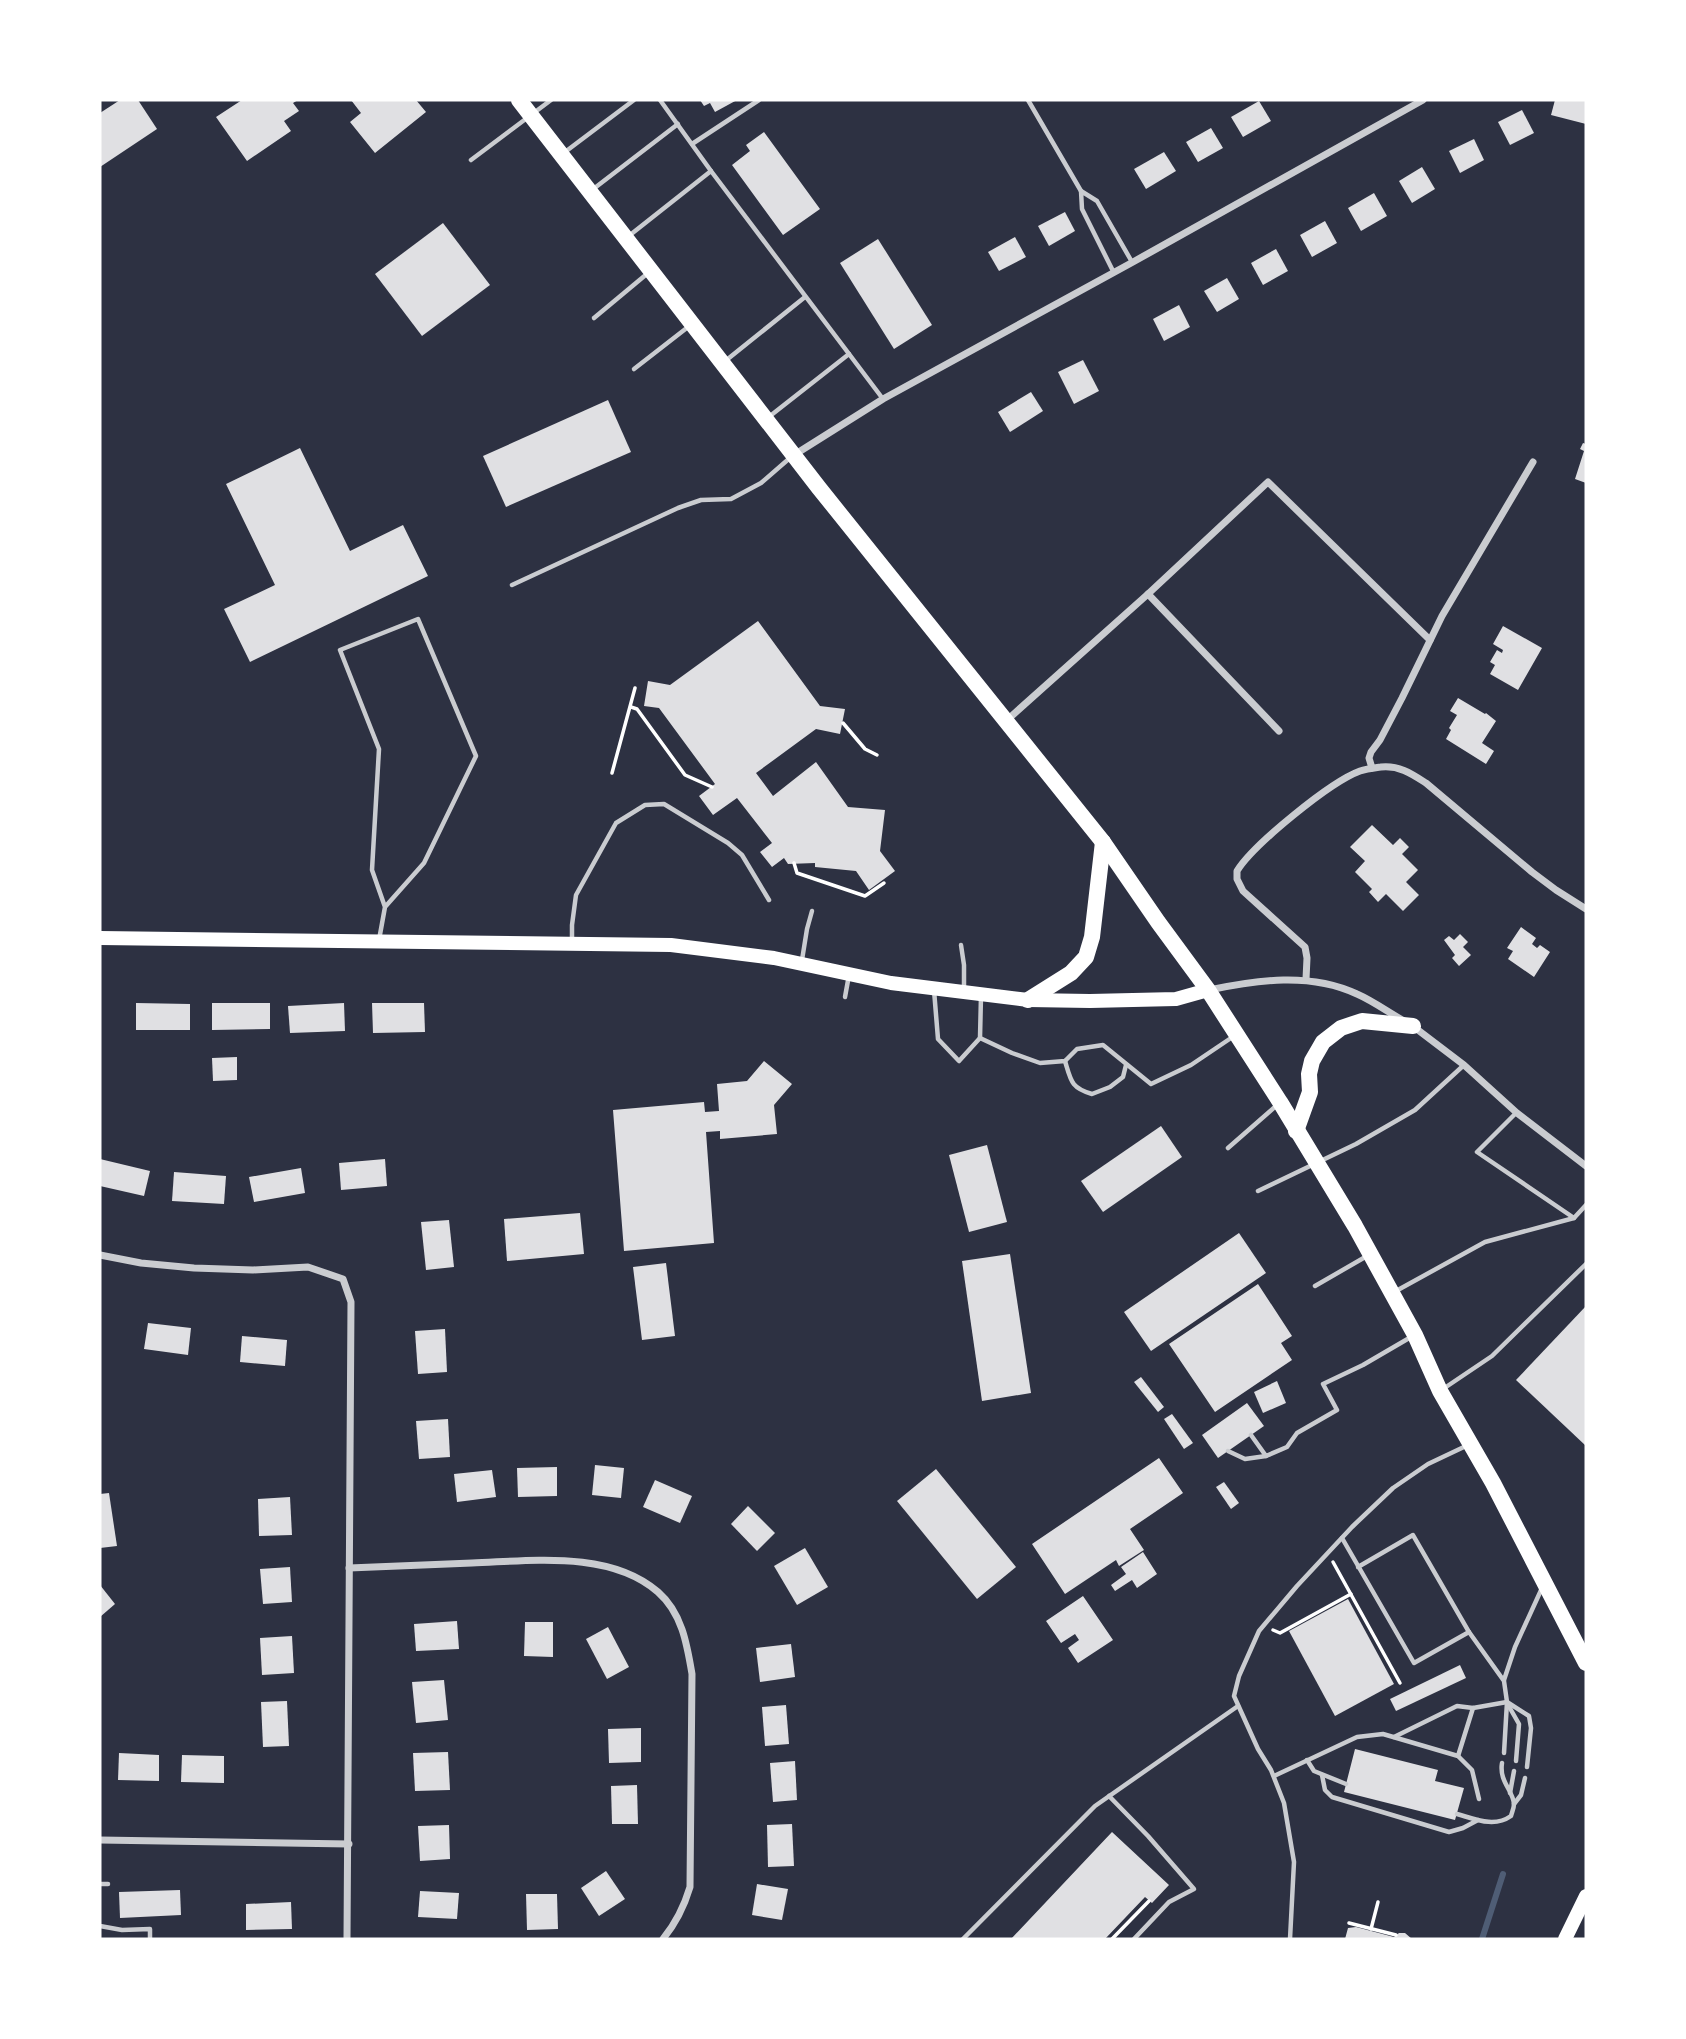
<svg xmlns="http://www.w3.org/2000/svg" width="1686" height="2039" viewBox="0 0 1686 2039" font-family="Commissioner,sans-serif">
	<rect width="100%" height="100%" fill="#2d3142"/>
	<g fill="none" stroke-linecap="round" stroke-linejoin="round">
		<path stroke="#4f5d75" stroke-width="6" d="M1482,1939L1503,1874"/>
	</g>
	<g fill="#e0e0e3">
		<path d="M120,100H138L157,129L100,167V113Z"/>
		<path d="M242,100H298L293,103L299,111L284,121L291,131L247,161L216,117Z"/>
		<path d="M351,100H401L402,101L416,100L426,112L375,153L350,122L361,113Z"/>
		<path d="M700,100H737L715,112L710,103L704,106Z"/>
		<path d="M1555,100H1586V124L1551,115Z"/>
		<path d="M1259,101L1271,121L1243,137L1231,117Z"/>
		<path d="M1522,110L1534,133L1510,145L1498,122Z"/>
		<path d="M1211,128L1223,148L1198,162L1186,142Z"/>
		<path d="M764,132L820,209L783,235L732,165L750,151L746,145Z"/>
		<path d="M1474,139L1484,160L1460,173L1449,151Z"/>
		<path d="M1164,152L1176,171L1146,189L1134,169Z"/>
		<path d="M1422,167L1435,189L1412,203L1399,181Z"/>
		<path d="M1374,193L1387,216L1361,231L1348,208Z"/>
		<path d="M1065,212L1075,231L1049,246L1038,226Z"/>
		<path d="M1325,221L1337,243L1312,257L1300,235Z"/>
		<path d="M443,223L490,285L422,336L375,274Z"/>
		<path d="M1015,237L1026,257L999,271L988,252Z"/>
		<path d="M878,239L932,325L894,349L840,263Z"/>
		<path d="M1276,249L1288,271L1263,285L1251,263Z"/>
		<path d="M1227,278L1239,299L1217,312L1204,291Z"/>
		<path d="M1179,305L1190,327L1164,341L1153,319Z"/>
		<path d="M1083,360L1099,391L1074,404L1058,372Z"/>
		<path d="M1031,392L1043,411L1010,432L998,412Z"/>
		<path d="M608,400L631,452L506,507L483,456Z"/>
		<path d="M1583,443L1586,444V483L1575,479L1584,451L1580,449Z"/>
		<path d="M300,448L350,551L403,525L428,576L250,662L224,609L275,585L226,484Z"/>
		<path d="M758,621L820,706L845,709L840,734L816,729L756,773L773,796L816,762L848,807L885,810L880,851L895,871L869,890L856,871L815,867V863L788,864L784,858L772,867L760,852L772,843L737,798L713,815L699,796L715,784L659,708L644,706L648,681L670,685Z"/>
		<path d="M1503,626L1542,648L1518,690L1490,674L1495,665L1490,662L1497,650L1502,653L1503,650L1493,644Z"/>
		<path d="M1458,698L1485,714L1486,713L1496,721L1482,743L1494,751L1486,764L1446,739L1451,730L1449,728L1457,715L1450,711Z"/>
		<path d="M1372,825L1393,845L1400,838L1409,847L1402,854L1418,870L1406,882L1419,895L1403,911L1386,894L1378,902L1369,892L1372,889L1355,872L1365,861L1350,847Z"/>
		<path d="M1521,927L1536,938L1532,944L1537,948L1540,945L1550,952L1534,977L1508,959L1513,951L1507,948Z"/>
		<path d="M1460,934L1468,942L1463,947L1471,955L1459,966L1452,958L1455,955L1444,940L1449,936L1454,940Z"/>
		<path d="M136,1003L190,1004V1030H136Z"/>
		<path d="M212,1003H270V1029L212,1030Z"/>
		<path d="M344,1003L345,1031L290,1033L288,1006Z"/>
		<path d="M372,1003H424L425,1032L373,1033Z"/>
		<path d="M237,1057V1080L213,1081L212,1058Z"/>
		<path d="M764,1061L792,1084L774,1105L777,1134L720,1139V1131L706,1132L714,1243L624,1251L613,1110L704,1102L705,1112L719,1111L717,1084L747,1081Z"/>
		<path d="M1161,1126L1182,1157L1103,1212L1081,1181Z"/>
		<path d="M987,1145L1007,1222L969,1232L949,1155Z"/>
		<path d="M100,1159L150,1171L144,1196L100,1186Z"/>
		<path d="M385,1159L387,1186L341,1190L339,1163Z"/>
		<path d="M301,1168L305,1193L254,1202L249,1177Z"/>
		<path d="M174,1172L226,1176L224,1204L172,1201Z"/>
		<path d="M580,1213L584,1254L507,1261L504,1219Z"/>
		<path d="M449,1220L454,1267L426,1270L421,1222Z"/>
		<path d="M1239,1233L1266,1273L1151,1351L1124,1312Z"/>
		<path d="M1010,1254L1031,1393L982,1401L962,1261Z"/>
		<path d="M666,1263L675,1336L642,1340L633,1267Z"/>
		<path d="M1258,1284L1292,1336L1281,1343L1292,1360L1215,1412L1169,1344Z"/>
		<path d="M1586,1306V1446L1516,1380Z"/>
		<path d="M148,1323L191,1328L188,1355L144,1349Z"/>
		<path d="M445,1329L447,1372L418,1374L415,1331Z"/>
		<path d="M242,1336L287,1340L285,1366L240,1362Z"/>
		<path d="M1141,1377L1164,1407L1158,1412L1134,1382Z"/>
		<path d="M1277,1381L1286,1403L1263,1413L1254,1392Z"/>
		<path d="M1247,1403L1264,1426L1218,1458L1202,1435Z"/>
		<path d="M1172,1414L1193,1443L1184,1449L1164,1419Z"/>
		<path d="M448,1419L450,1457L419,1459L416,1421Z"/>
		<path d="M1159,1458L1183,1493L1130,1529L1144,1550L1119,1566L1116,1560L1065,1594L1032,1544Z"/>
		<path d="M595,1465L624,1468L621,1498L592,1495Z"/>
		<path d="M557,1467V1496L518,1497L517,1468Z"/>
		<path d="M936,1469L1016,1567L977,1599L897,1501Z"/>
		<path d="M492,1470L496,1497L457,1502L454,1474Z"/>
		<path d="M655,1480L692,1496L680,1523L643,1507Z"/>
		<path d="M1224,1482L1239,1503L1231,1509L1216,1487Z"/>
		<path d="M109,1493L117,1546L100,1548V1494Z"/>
		<path d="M290,1497L292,1535L259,1536L258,1499Z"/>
		<path d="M748,1506L775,1533L757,1551L731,1524Z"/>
		<path d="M805,1548L828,1587L797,1605L774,1566Z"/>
		<path d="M1143,1552L1157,1574L1137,1588L1132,1580L1115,1591L1111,1585L1126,1574L1121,1567Z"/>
		<path d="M290,1567L292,1602L263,1604L260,1569Z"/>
		<path d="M100,1585L115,1604L100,1617Z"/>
		<path d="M1083,1596L1113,1640L1078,1663L1068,1648L1079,1640L1075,1634L1061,1643L1046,1621Z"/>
		<path d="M1348,1599L1394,1684L1335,1716L1289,1631Z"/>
		<path d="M457,1621L459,1649L416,1651L414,1624Z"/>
		<path d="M525,1622H553V1657L524,1656Z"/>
		<path d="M608,1627L629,1667L607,1679L586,1639Z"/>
		<path d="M292,1636L294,1673L262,1675L260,1638Z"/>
		<path d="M791,1644L795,1677L760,1682L756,1648Z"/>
		<path d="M1460,1665L1466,1678L1396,1711L1390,1699Z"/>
		<path d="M444,1680L448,1720L416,1723L412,1682Z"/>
		<path d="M287,1701L289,1746L263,1747L261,1702Z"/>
		<path d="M786,1705L789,1744L765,1746L762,1707Z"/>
		<path d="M641,1728V1762L609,1763L608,1729Z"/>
		<path d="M1355,1749L1438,1770L1435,1781L1464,1788L1455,1820L1344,1792Z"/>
		<path d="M448,1752L450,1790L415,1791L413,1753Z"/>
		<path d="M119,1753L159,1755V1781L118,1780Z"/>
		<path d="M182,1755L224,1756V1783L181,1782Z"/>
		<path d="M795,1761L797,1800L773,1802L770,1763Z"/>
		<path d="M637,1785L638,1824H612L611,1786Z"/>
		<path d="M792,1824L794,1866L768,1867L767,1825Z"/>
		<path d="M449,1825L450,1859L420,1861L418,1826Z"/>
		<path d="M1112,1832L1169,1885L1152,1903L1145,1897L1105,1939H1011Z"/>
		<path d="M606,1871L625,1899L599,1916L581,1888Z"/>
		<path d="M757,1884L788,1889L782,1920L752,1915Z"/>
		<path d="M180,1890L181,1915L120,1918L119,1892Z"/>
		<path d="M420,1891L459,1893L457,1919L418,1917Z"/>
		<path d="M526,1894H557L558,1929L527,1930Z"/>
		<path d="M291,1902L292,1929L246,1930V1904Z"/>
		<path d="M1356,1927L1394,1937L1399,1933H1405L1412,1939H1345L1348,1928Z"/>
	</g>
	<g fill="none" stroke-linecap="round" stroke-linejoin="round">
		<g stroke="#fff" stroke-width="3.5">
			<path d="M631,707L637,709L685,775L712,787"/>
			<path d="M843,723L865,749L877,755"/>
			<path d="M612,773L635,688"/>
			<path d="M794,863L797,873L865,896L884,883"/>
			<path d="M1333,1562L1400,1683"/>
			<path d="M1273,1630L1280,1633L1351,1594"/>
			<path d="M1349,1923L1396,1935"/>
			<path d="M1371,1929L1378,1902"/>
			<path d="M1112,1939L1149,1901"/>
		</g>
		<g stroke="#caccd0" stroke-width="4.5">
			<path d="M660,100L711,171"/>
			<path d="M1028,100L1081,191"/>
			<path d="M692,144L759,100"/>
			<path d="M565,152L634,100"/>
			<path d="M471,160L551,100"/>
			<path d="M592,190L678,124"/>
			<path d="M630,235L711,171L883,399"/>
			<path d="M1114,273L1082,209L1081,191L1097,201L1132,262"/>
			<path d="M594,318L648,273"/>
			<path d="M724,362L805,297"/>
			<path d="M634,369L688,327"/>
			<path d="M770,416L849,354"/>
			<path d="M512,585L678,508L701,500L731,499L761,483L791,457"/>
			<path d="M379,940L385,907L424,863L476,756L418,619L340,650L379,749L372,870L385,907"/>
			<path d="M572,943V925L576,895L616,823L645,805L664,804L728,843L742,855L769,900"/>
			<path d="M961,945L964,965V989"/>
			<path d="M802,960L807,929L812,911"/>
			<path d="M934,990L938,1039L959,1061L980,1038L981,996"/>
			<path d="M845,997L849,975"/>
			<path d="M980,1038L1012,1053L1040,1063L1065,1061L1077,1049L1103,1045L1151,1084L1191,1065L1234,1036"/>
			<path d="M1065,1061C1071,1081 1071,1088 1092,1094L1110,1087L1123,1077L1126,1065"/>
			<path d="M1516,1113L1477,1152L1574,1218"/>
			<path d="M1228,1148L1277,1105"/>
			<path d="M1258,1191L1356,1144L1415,1110L1464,1065"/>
			<path d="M1315,1286L1367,1256"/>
			<path d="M1396,1291L1485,1242L1574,1218L1586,1205"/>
			<path d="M1443,1389L1492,1356L1586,1264"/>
			<path d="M1251,1435L1266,1456L1287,1447L1297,1433L1337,1410L1323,1384L1363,1365L1411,1337"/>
			<path d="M1228,1451L1245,1459L1266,1456"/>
			<path d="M1342,1538L1414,1663L1469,1632L1413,1535L1358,1567"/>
			<path d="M1469,1632L1504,1681L1507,1702L1504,1753"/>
			<path d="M1504,1680L1515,1647L1542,1588"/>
			<path d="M1507,1703L1519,1724L1516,1761"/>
			<path d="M1394,1737L1457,1706L1473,1708L1507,1702L1529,1716L1531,1728L1527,1767"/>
			<path d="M1458,1756L1473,1708"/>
			<path d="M1307,1760L1314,1771L1346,1784"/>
			<path d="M1322,1775L1325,1790L1332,1797L1449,1832L1463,1828L1478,1820"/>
			<path d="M1274,1776L1357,1737L1383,1734L1458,1756L1472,1770L1479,1799"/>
			<path d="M1510,1793L1514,1771"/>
			<path d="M1109,1796L1148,1836L1194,1889L1169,1902L1134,1939"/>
			<path d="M1514,1804L1521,1795L1525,1778"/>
			<path d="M1457,1814C1475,1819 1494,1828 1511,1816C1512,1812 1514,1808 1514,1804C1513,1790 1499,1782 1502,1763"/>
			<path d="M100,1884H108"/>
			<path d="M100,1926L122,1930L150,1929V1939"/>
			<path d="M963,1939L1095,1806L1238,1706"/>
			<path d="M1290,1939L1294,1862L1284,1803L1271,1770L1258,1749L1234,1696L1239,1676L1259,1631L1297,1586L1352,1527L1393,1488L1428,1464L1466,1446"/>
		</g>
		<g stroke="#caccd0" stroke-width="7">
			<path d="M794,455L883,399L1133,262L1423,100"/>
			<path d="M1148,594L1279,731"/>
			<path d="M1006,721L1148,594L1268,482L1430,640"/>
			<path d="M1372,768L1369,758L1371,752L1380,740L1402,698L1442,616L1533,462"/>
			<path d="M1306,979L1307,958L1305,947L1243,891L1237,879V871C1253,845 1330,782 1360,771C1366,769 1374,768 1381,767C1399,765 1412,774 1426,783L1532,872L1556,890L1586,909"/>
			<path d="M1209,990C1257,980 1310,972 1357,994C1373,1001 1388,1012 1404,1021"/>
			<path d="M1414,1027L1464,1065L1517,1113L1586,1166"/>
			<path d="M100,1255L141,1263L194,1268L253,1270L308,1267L343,1279L351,1302L347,1939"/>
			<path d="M349,1568C390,1566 431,1565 472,1563C531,1561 610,1550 658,1592C682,1613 687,1644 692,1674L690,1887C684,1907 676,1923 663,1939"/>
			<path d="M100,1840L349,1844"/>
		</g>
		<g stroke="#fff" stroke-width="14">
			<path d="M100,938L671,945L774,958L891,983L1028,1000L1090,1001L1176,999L1208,990"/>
			<path d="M1565,1939L1586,1896"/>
		</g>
		<g stroke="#fff" stroke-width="16">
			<path d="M519,100L819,488L1103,842L1158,922L1208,990L1280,1102L1355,1226L1415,1335L1440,1391L1493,1483L1586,1663"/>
			<path d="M1028,1000L1071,973L1086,957L1092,937L1103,842"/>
			<path d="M1296,1131L1310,1092L1309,1074L1312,1061L1323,1042L1341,1028L1362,1021L1413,1026"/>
		</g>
	</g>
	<rect width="1686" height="2039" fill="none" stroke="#ffffff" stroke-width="203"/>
</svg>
